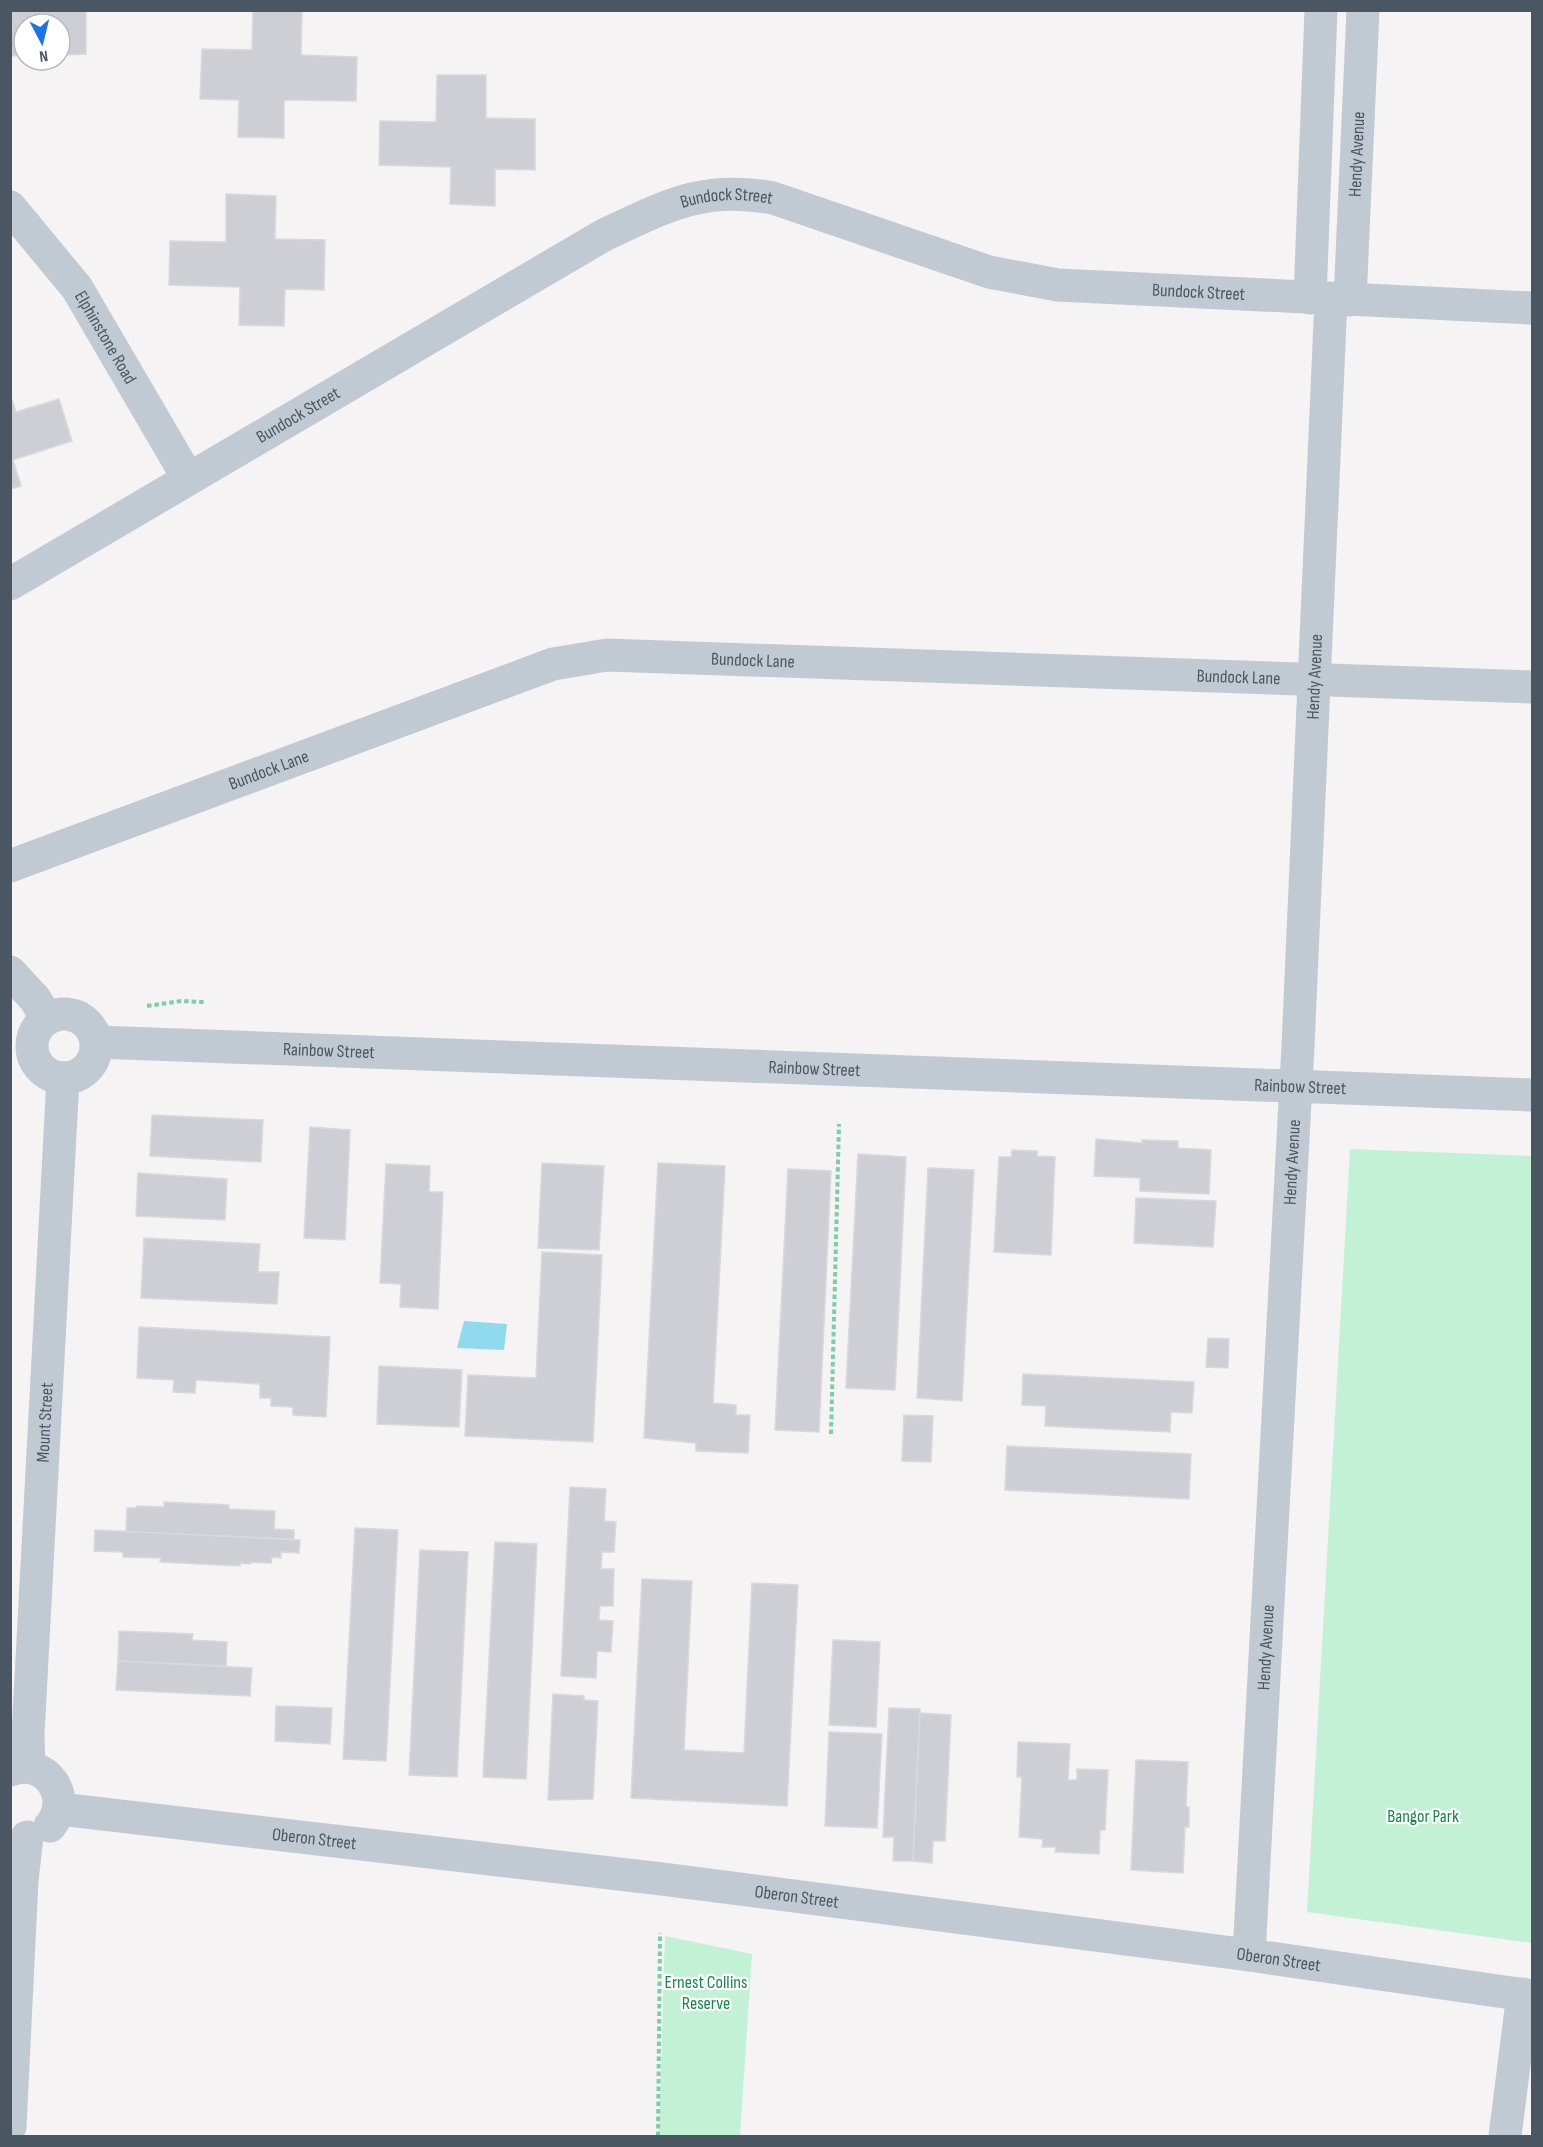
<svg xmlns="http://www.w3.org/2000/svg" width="1543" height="2147" viewBox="0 0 1543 2147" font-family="'Sofia Sans Condensed',sans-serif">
	<rect width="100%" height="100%" fill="#f5f3f3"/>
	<g fill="#c3f1d5">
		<path d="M1350,1149L1532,1156V1943L1307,1912Z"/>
		<path d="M665,1936L752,1954L740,2136H659Z"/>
	</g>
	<path fill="#90daee" d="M464,1321L507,1324L504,1350L457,1348Z"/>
	<g fill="#cdcfd5" stroke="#d7d9de" stroke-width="1.5">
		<path d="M10,10H86V54L60,55V24H24V55L10,56Z"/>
		<path d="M253,10H302L301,55L357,57L356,101L284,100V138L238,137L239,100L200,99L202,49L252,50Z"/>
		<path d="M437,75H486V118L535,119V170L495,169V206L450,204L451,167L379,165L380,121L436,122Z"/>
		<path d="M226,194L276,196L275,239L325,240L324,290L285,289L284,326L239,325L240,287L169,285L170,241L226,242Z"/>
		<path d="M10,394L16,412L59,399L72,441L13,460L21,486L10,489Z"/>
		<path d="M152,1115L263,1120L261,1162L150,1156Z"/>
		<path d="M310,1127L350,1130L345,1240L304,1238Z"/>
		<path d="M1096,1139L1142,1143V1140L1178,1141V1148L1211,1150L1209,1194L1140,1191V1178L1094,1176Z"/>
		<path d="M1012,1150L1038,1151L1037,1156L1055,1157L1051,1255L994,1252L999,1157H1011Z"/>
		<path d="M858,1154L906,1157L895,1390L846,1388Z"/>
		<path d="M542,1163L604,1166L599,1250L538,1248Z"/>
		<path d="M658,1163L725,1166L713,1403L736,1405V1415H750L748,1453L696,1451V1443L644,1438Z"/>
		<path d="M386,1164L430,1166L429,1192H443L438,1309L400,1307L401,1284L380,1283Z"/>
		<path d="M928,1168L974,1170L962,1401L917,1398Z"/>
		<path d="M788,1169L831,1171L819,1432L775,1430Z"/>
		<path d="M138,1173L227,1179L225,1220L136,1216Z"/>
		<path d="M1136,1198L1216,1201L1213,1247L1134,1243Z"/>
		<path d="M144,1238L260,1244L258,1272H279L277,1304L141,1298Z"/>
		<path d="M542,1252L602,1255L593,1442L465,1436L468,1375L536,1378Z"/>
		<path d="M139,1327L330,1337L326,1417L293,1415V1407L271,1406V1398H260V1384L196,1380L195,1393L173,1392L174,1380L137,1378Z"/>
		<path d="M1208,1338L1229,1339L1228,1368L1206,1367Z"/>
		<path d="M379,1366L462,1370L459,1427L377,1424Z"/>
		<path d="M1023,1374L1194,1382L1192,1413L1171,1412L1170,1432L1045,1426L1046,1406L1022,1405Z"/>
		<path d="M904,1415L933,1416L931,1462L902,1461Z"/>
		<path d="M1007,1446L1191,1454L1189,1499L1005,1490Z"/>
		<path d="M570,1487L606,1489L604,1521L616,1522L614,1552H602L601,1569H614L613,1606H600L599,1620L613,1621L611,1652L597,1651L596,1678L561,1676Z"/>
		<path d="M164,1502L229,1505V1509L275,1511L274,1529L294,1530V1539L126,1532L127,1508H136L137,1506L164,1507Z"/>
		<path d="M355,1528L398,1530L386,1761L343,1759Z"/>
		<path d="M95,1530L300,1540L299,1553L281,1552V1558L272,1557L271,1563L251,1562V1564L240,1563V1566L160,1562L161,1558L123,1557V1552L94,1551Z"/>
		<path d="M495,1542L537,1544L526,1779L483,1777Z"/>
		<path d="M420,1550L468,1552L457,1777L409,1775Z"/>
		<path d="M642,1579L692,1581L684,1750L744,1753L752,1583L798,1585L787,1806L631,1798Z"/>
		<path d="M119,1631L193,1634L192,1640L227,1642L226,1666L118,1661Z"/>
		<path d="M833,1640L880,1642L876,1727L829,1725Z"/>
		<path d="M118,1661L252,1668L250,1696L116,1690Z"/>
		<path d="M553,1694L584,1696V1700L598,1701L593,1799L548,1800Z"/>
		<path d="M276,1706L332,1708L330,1744L275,1741Z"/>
		<path d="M889,1708L920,1709L913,1861H893L894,1837H883Z"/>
		<path d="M920,1713L951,1715L945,1841H933L932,1863L913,1861Z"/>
		<path d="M829,1732L882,1734L877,1828L825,1826Z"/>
		<path d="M1018,1742L1070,1744L1068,1780H1077V1769L1108,1770L1105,1830H1100L1099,1854L1055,1852L1056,1847H1042L1043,1839L1019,1837L1022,1777H1017Z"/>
		<path d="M1136,1760L1188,1762L1186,1807H1189V1827H1185L1183,1873L1131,1870Z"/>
	</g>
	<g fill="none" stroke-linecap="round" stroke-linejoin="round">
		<g stroke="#7ad0a6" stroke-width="4" stroke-dasharray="4.5 3" stroke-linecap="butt">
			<path d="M147,1006L181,1001L204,1002"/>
			<path d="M831,1434L839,1124"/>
			<path d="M658,2136L660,1933"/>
		</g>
		<g stroke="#c1cad2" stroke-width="33">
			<path id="s1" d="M10,207L77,288L188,478"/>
			<path d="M1310,298L1321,10"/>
			<path id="s2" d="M1350,300L1363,10"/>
			<path id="s3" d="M10,584L604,235C667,206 702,185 773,198L989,272L1058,285L1532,308"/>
			<path id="s4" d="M10,866L553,664L607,655L1532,687"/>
			<path d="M10,972L35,999L47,1019"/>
			<circle cx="64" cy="1046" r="32"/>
			<path id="s5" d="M97,1042L1532,1095"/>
			<path id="s6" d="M29,1767L28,1734L63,1078"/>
			<path d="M10,1770C46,1756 74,1798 50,1826"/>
			<path id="s7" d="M60,1809L662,1879L1249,1955L1532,1996"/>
			<path id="s8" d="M1249,1955L1298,1046L1331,299"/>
			<path d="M10,2127L22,1880L27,1837"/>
			<path d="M1505,2136L1523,1994"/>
		</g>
	</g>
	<g text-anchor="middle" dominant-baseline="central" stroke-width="4.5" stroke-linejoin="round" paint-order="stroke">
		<g font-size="18" fill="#4a5661" stroke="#fff">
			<text stroke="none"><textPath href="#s2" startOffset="146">Hendy Avenue</textPath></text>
			<text stroke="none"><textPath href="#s3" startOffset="819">Bundock Street</textPath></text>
			<text stroke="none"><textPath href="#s3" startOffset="1305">Bundock Street</textPath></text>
			<text stroke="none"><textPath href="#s1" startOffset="162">Elphinstone Road</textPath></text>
			<text stroke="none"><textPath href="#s3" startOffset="334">Bundock Street</textPath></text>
			<text stroke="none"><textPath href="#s4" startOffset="780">Bundock Lane</textPath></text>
			<text stroke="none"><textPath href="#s4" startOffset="1266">Bundock Lane</textPath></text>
			<text stroke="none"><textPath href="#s8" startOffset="1280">Hendy Avenue</textPath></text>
			<text stroke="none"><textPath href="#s4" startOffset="276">Bundock Lane</textPath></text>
			<text stroke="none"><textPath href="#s5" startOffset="232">Rainbow Street</textPath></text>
			<text stroke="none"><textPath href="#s5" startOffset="718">Rainbow Street</textPath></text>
			<text stroke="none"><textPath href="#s5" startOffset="1204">Rainbow Street</textPath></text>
			<text stroke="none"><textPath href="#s8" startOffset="794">Hendy Avenue</textPath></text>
			<text stroke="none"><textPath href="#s6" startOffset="345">Mount Street</textPath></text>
			<text stroke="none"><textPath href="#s8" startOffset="308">Hendy Avenue</textPath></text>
			<text stroke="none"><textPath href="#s7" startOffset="256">Oberon Street</textPath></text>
			<text stroke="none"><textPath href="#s7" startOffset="742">Oberon Street</textPath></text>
			<text stroke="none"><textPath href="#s7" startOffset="1228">Oberon Street</textPath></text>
		</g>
		<g font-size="18" fill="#17864f" stroke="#fff">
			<text x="1423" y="1816">Bangor Park</text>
			<text x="706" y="1982">Ernest Collins<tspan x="706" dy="21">Reserve</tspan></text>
		</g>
	</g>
	<rect width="1543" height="2147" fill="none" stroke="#4a5661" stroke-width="24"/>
	<g transform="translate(42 42) rotate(173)"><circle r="28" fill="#ffffff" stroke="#b7bbc0" stroke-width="1.5"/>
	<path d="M0-4.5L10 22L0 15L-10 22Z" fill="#1a73e8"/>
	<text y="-9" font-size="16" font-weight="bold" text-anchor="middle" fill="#4a5661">N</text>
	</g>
</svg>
